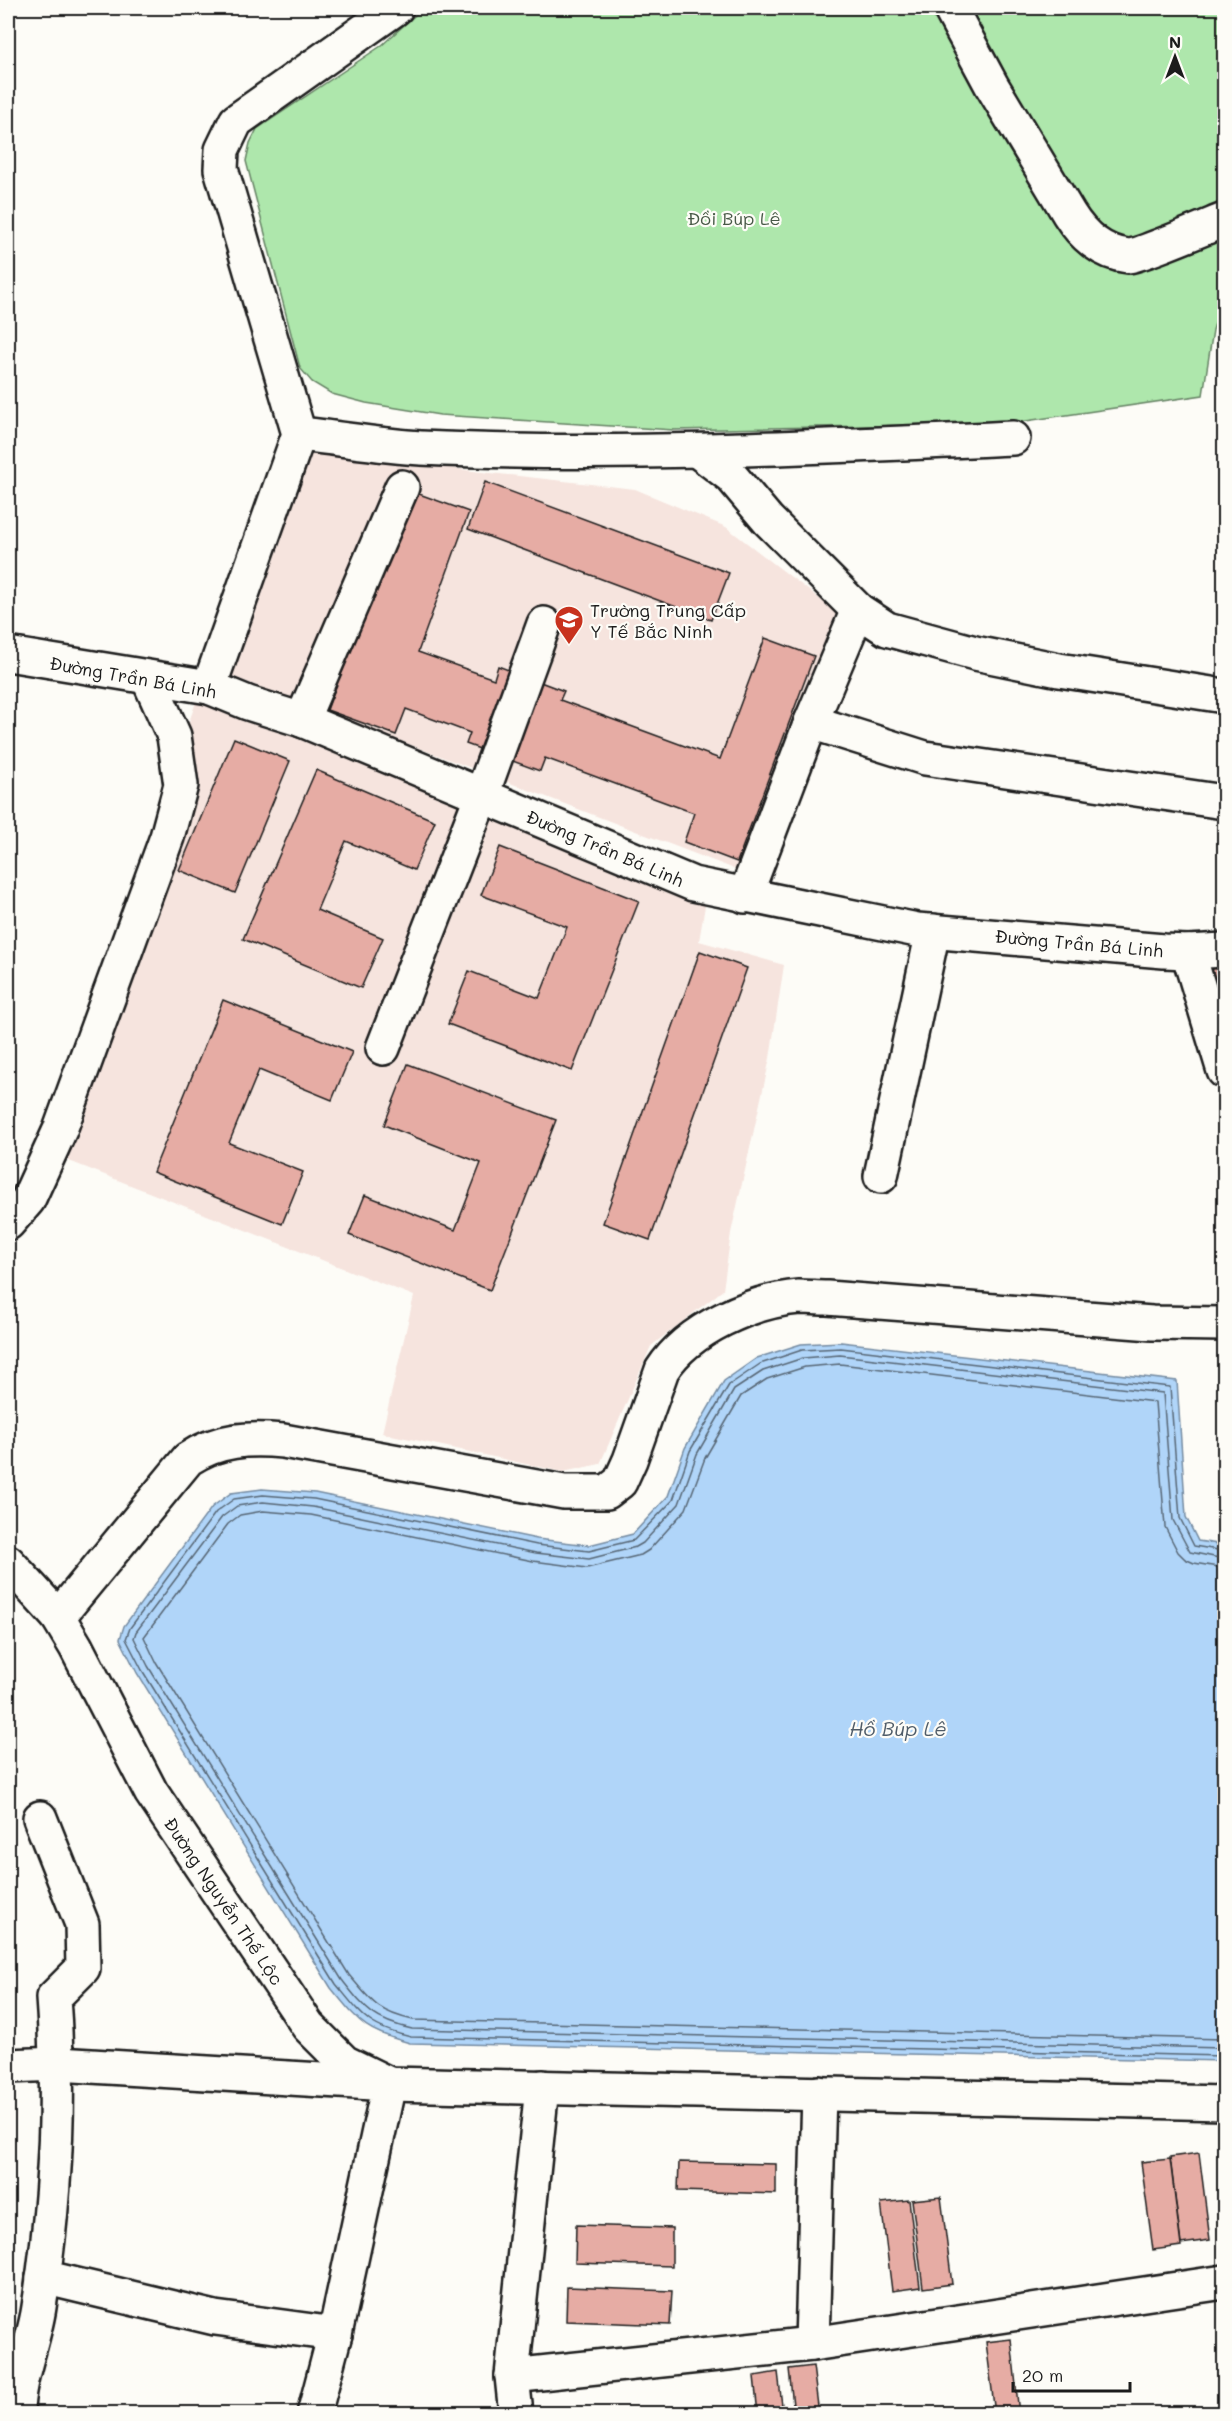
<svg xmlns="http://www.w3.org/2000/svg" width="1232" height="2421" viewBox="0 0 1232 2421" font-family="Mali,sans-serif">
	<rect width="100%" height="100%" fill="#fdfcf7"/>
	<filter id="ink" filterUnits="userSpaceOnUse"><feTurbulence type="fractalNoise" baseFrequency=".0167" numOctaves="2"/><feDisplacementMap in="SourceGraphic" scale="12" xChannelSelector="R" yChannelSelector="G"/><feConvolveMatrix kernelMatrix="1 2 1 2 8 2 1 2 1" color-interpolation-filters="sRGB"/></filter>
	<g filter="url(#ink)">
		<g fill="#f6e4de">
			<path d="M308,447L473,471L635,489L726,527L842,616L745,873L231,676Z"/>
			<path d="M198,696L445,800L706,900L699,941L784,965L770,1058L731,1233L723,1290L651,1346L600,1464L563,1472L382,1433L414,1296L41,1150Z"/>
		</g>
		<path fill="#aee7ac" stroke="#658264" stroke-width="1.5" d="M423,8H1224V294L1213,330L1203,395L1012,423L674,430L440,415L366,403L332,394L312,382L300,368L246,161L250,143L257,129L381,46Z"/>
		<path fill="#b0d5f9" stroke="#758ba1" stroke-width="1.5" d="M841,1342L1177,1381L1186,1517L1198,1541L1224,1545V2061L410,2043C364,2031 360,2023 331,1988L137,1673L120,1639L124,1626L212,1507L231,1493L262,1489L315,1493L537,1539L589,1545L633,1534L668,1496L685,1448L724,1381L757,1358L801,1344Z"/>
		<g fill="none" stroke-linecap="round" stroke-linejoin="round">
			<g stroke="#576674" stroke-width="1.5">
				<path d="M1224,1551L1194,1546L1180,1518L1170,1387L841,1348L802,1350L760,1364L729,1385L690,1451L673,1500L634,1540L589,1551L537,1545L314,1499L263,1495L234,1499L216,1512L130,1628L126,1639L142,1670L336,1984C363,2017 368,2027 411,2037L1224,2056"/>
				<path d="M1224,1559L1190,1552L1173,1520L1163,1393L840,1355L803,1358L763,1371L734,1390L697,1454L679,1504L643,1543L636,1547L589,1559L536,1553L313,1507L263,1502L237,1506L222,1517L136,1632L134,1638L148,1666L342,1980C366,2010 373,2020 412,2029L1224,2048"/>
				<path d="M1224,1568L1194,1563L1185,1559L1178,1552L1165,1527L1155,1402L840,1364L805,1367L767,1379L741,1396L705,1458L686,1509L649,1550L641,1555L587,1568L533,1561L311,1515L263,1511L240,1515L228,1524L144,1637L156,1662L349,1975C372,2002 377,2012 413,2020L1224,2039"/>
			</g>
		</g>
		<g fill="#e6aca4" stroke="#1c1c1c" stroke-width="1.5">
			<path d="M485,482L729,573L711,620L468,529Z"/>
			<path d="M408,490L469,512L418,652L494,679L498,666L564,691L560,700L720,759L765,638L814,656L737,862L684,842L694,813L545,758L540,771L466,744L470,733L406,709L396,735L327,710Z"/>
			<path d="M234,738L290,761L235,893L179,870Z"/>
			<path d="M316,770L435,821L414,870L346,841L317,910L383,938L361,988L243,939Z"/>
			<path d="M500,847L639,901L572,1071L448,1024L469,971L539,998L567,927L481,895Z"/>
			<path d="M700,951L747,968L650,1240L603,1223Z"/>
			<path d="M1224,966V1036L1205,971Z"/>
			<path d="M223,1000L352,1052L332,1100L259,1070L229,1143L303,1172L282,1224L153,1172Z"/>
			<path d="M408,1064L556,1120L490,1290L349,1235L365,1195L455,1230L481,1163L384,1125Z"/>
			<path d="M1199,2153L1210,2240L1181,2244L1170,2157Z"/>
			<path d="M1170,2159L1181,2246L1153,2250L1141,2162Z"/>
			<path d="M679,2162L776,2164V2194L678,2191Z"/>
			<path d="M941,2197L952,2284L923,2288L912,2200Z"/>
			<path d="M909,2200L920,2287L892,2291L881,2203Z"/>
			<path d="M576,2225L672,2228V2266L575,2263Z"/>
			<path d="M567,2287L672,2291L670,2325L566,2321Z"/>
			<path d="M1011,2339L1019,2414H995L986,2342Z"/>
			<path d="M813,2366L819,2414H794L789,2369Z"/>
			<path d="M778,2372L783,2414H758L754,2376Z"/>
		</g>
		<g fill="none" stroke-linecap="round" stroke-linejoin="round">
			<g stroke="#1c1c1c" stroke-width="38">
				<g id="minor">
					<path d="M950,8L992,86L1069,214C1082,235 1102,253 1128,256C1138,256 1209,226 1224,220"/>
					<path d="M299,434C339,438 380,446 421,448C618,457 815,447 1013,438"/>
					<path d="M698,451L731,476L768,520L858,610L887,629L975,653L1059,670L1224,696"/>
					<path d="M8,654L209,687L248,703L302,720L693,884L917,930L1164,951L1188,952L1224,950"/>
					<path d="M209,687L299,434L221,169L222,150L236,121L396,8"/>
					<path d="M302,720L402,487"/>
					<path d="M811,722L925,758L1224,802"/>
					<path d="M745,896L811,722L858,610"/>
					<path d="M1188,952L1224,1071"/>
					<path d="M383,1048L481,797L544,624"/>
					<path d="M881,1176L933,931"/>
					<path d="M8,1223L28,1200L60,1130L167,837L181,785L174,736L148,678"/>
					<path d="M8,1562L58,1617L76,1647L151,1792L308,2026L344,2062L389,2084L1224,2103"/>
					<path d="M58,1617L188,1459C218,1439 249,1438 283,1441L564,1492H607L620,1482L630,1460L662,1370C688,1329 752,1301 799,1297C808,1297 818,1298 827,1298L1152,1323L1224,1324"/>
					<path d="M8,2066L58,2064L389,2084L335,2334L314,2414"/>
					<path d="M43,2277L215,2318L335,2334"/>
					<path d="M812,2344L819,2093"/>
					<path d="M512,2376L812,2344L1224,2282"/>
					<path d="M17,2414C17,2378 34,2342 39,2307C55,2203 61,2102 53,1998L83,1968L82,1924L40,1818"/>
					<path d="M516,2414L512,2376L542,2087"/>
				</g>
			</g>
			<use href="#minor" stroke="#fdfcf7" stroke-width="33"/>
		</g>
	</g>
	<defs>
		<g id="university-pin" transform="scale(1.5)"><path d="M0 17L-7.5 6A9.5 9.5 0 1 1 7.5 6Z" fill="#c8321e" stroke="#fdfcf7"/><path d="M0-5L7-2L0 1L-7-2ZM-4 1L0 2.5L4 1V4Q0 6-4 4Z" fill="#fff"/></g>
	</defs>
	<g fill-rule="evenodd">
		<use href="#university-pin" x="569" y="620"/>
	</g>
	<g text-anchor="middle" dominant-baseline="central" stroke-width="4.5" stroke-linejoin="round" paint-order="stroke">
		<g font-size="18" fill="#485947" stroke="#fdfcf7">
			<text x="734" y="218">Đồi Búp Lê</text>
		</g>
		<g font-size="18" fill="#1c1c1c" stroke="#fdfcf7" text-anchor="start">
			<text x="590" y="610">Trường Trung Cấp<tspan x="590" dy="21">Y Tế Bắc Ninh</tspan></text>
		</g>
		<g font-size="18" fill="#1c1c1c" stroke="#fdfcf7">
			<text transform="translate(133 677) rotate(10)">Đường Trần Bá Linh</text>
			<text transform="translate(605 848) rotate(23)">Đường Trần Bá Linh</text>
			<text transform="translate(1079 943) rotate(5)">Đường Trần Bá Linh</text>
			<text transform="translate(224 1901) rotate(56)">Đường Nguyễn Thế Lộc</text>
		</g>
		<g font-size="20" font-style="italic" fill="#505d69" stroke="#fdfcf7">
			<text x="898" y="1728">Hồ Búp Lê</text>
		</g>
	</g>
	<rect width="1232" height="2421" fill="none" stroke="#fdfcf7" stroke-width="30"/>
	<rect x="15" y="15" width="1202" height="2391" fill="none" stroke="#1c1c1c" stroke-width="2" filter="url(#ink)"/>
	<g transform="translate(1175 57)" stroke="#fdfcf7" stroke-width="4.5" paint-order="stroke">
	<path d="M0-4.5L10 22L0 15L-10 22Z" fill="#1c1c1c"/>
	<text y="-9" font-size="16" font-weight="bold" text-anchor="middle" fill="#1c1c1c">N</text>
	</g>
	<path d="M1013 2382v9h117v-9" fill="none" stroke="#1c1c1c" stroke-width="3"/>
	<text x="1022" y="2382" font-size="18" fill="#1c1c1c" stroke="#fdfcf7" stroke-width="4.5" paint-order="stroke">20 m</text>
</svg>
